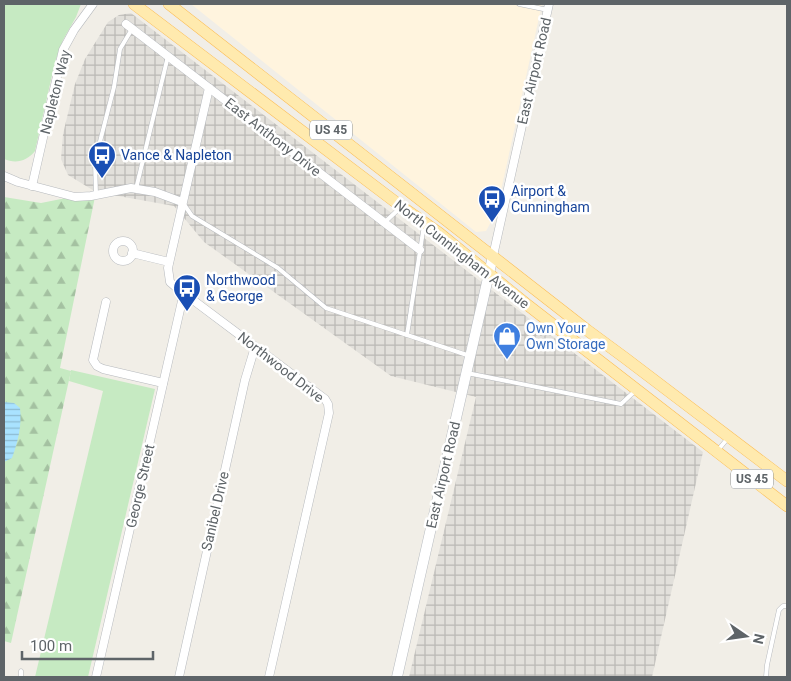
<svg xmlns="http://www.w3.org/2000/svg" width="791" height="681" viewBox="0 0 791 681" font-family="Roboto,sans-serif">
	<defs>
		<pattern id="industrial-grid" width="8" height="8" patternUnits="userSpaceOnUse" patternTransform="scale(1.25)"><rect width="8" height="8" fill="#e2e0db"/><path d="M0 4h8M4 0v8" fill="none" stroke="#bab9b5"/></pattern>
		<pattern id="forest-firs" width="22" height="20" patternUnits="userSpaceOnUse" patternTransform="scale(1.25)"><rect width="22" height="20" fill="#c6eac2"/><path d="M5 1l3.5 6h-7zM16 11l3.5 6h-7z" fill="#a4c1a1"/></pattern>
		<pattern id="water-rules" width="6" height="5" patternUnits="userSpaceOnUse" patternTransform="scale(1.25)"><rect width="6" height="5" fill="#a9e2ff"/><path d="M0 2.5h6" fill="none" stroke="#8dbbd2"/></pattern>
	</defs>
	<rect width="100%" height="100%" fill="#f1eee7"/>
	<path fill="#fff4de" d="M191,4H542L496,213L486,231L476,232Z"/>
	<path fill="url(#industrial-grid)" d="M131,13L703,452L652,677H409L476,397L391,376L204,242L174,206L96,192L68,175L61,159L63,134L75,84L85,59L108,22L119,15Z"/>
	<g fill="#c6eac2">
		<path d="M4,4H81L76,17L63,40L55,62L35,151C27,161 16,164 4,159Z"/>
		<path d="M71,370L155,389L88,677H35L103,391L69,381Z"/>
	</g>
	<path fill="url(#forest-firs)" d="M96,192L60,368L71,371L11,643L4,641V197L41,203Z"/>
	<path fill="url(#water-rules)" d="M4,402L14,403L20,408C22,426 18,441 12,458L4,462Z"/>
	<g fill="none" stroke-linecap="round" stroke-linejoin="round">
		<g stroke="#b7babe" stroke-width="5">
			<g id="lane">
				<path d="M519,4L548,10"/>
				<path d="M136,189L168,56"/>
				<path d="M96,195L95,161L114,87L120,49L132,29"/>
				<path d="M183,203L192,216L278,268L326,308L407,335"/>
				<path d="M385,222L400,208"/>
				<path d="M424,225L407,335L470,356"/>
				<path d="M467,373L621,404L635,391"/>
				<path d="M718,450L728,438"/>
				<path d="M21,677V671"/>
				<path d="M766,677L767,665L779,610L783,606H787"/>
			</g>
		</g>
		<g stroke="#b7babe" stroke-width="9">
			<g id="street">
				<path d="M126,24L420,250"/>
				<path d="M209,88L168,268L170,282L177,288L325,399L328,404L329,413L269,677"/>
				<path d="M4,176L18,182L75,197L91,196L131,188L155,192L182,202"/>
				<path d="M32,186L63,50L74,30L93,4"/>
				<circle cx="123" cy="251" r="10"/>
				<path d="M132,253L169,262"/>
				<path d="M493,256L549,4"/>
				<path d="M106,302L93,360L97,366L103,369L163,383"/>
				<path d="M96,677L182,301L186,295"/>
				<path d="M179,677L245,380L255,347"/>
			</g>
		</g>
		<g stroke="#b8bcc1" stroke-width="11">
			<path id="secondary" d="M397,677L493,256"/>
		</g>
		<g stroke="#fcbd55" stroke-width="12">
			<g id="primary">
				<path d="M134,4L402,207L439,233L525,303L787,506"/>
				<path d="M169,4L587,330L625,358L787,481"/>
			</g>
		</g>
		<use href="#lane" stroke="#fff" stroke-width="4"/>
		<use href="#street" stroke="#fff" stroke-width="8"/>
		<use href="#secondary" stroke="#fff" stroke-width="10"/>
		<use href="#primary" stroke="#ffeaae" stroke-width="11"/>
	</g>
	<defs>
		<g id="bus-pin" transform="scale(1.4375)"><path d="M0 17L-7.5 6A9.5 9.5 0 1 1 7.5 6Z" fill="#1a4fb4" stroke="#fff"/><path d="M-5-6H5V4H4V6H2V4H-2V6H-4V4H-5ZM-3.5-4V0h7V-4ZM-3.5 1.2v1.5H-2V1.2ZM2 1.2v1.5H3.5V1.2Z" fill="#fff"/></g>
		<g id="shop-pin" transform="scale(1.4375)"><path d="M0 17L-7.5 6A9.5 9.5 0 1 1 7.5 6Z" fill="#3f7fe0" stroke="#fff"/><path d="M-5-2.5h2.3a2.7 3.5 0 0 1 5.4 0H5L5.5 6h-11ZM-1.5-2.5h3a1.5 2.3 0 0 0-3 0Z" fill="#fff"/></g>
	</defs>
	<g fill-rule="evenodd">
		<use href="#bus-pin" x="102" y="155"/>
		<use href="#bus-pin" x="492" y="199"/>
		<use href="#bus-pin" x="187" y="288"/>
		<use href="#shop-pin" x="507" y="336"/>
	</g>
	<g text-anchor="middle" dominant-baseline="central" stroke-width="5" stroke-linejoin="round" paint-order="stroke">
		<g fill="#fff" stroke="#8e9295" stroke-width="1">
			<rect x="310" y="120.5" width="42" height="19" rx="4"/>
			<rect x="731" y="469.5" width="42" height="19" rx="4"/>
		</g>
		<g font-size="12" font-weight="bold" fill="#5e6468">
			<text x="331" y="130">US 45</text>
			<text x="752" y="479">US 45</text>
		</g>
		<g font-size="14" fill="#5e6468" stroke="#fff">
			<text transform="translate(534 71) rotate(-77)">East Airport Road</text>
			<text transform="translate(55 92) rotate(-76)">Napleton Way</text>
			<text transform="translate(273 137) rotate(38)">East Anthony Drive</text>
			<text transform="translate(462 254) rotate(38)">North Cunningham Avenue</text>
			<text transform="translate(281 367) rotate(38)">Northwood Drive</text>
			<text transform="translate(443 475) rotate(-77)">East Airport Road</text>
			<text transform="translate(140 486) rotate(-77)">George Street</text>
			<text transform="translate(215 511) rotate(-77)">Sanibel Drive</text>
		</g>
		<g font-size="14" fill="#164399" stroke="#fff" text-anchor="start">
			<text x="121" y="155">Vance &amp; Napleton</text>
			<text x="511" y="191">Airport &amp;<tspan x="511" dy="16">Cunningham</tspan></text>
			<text x="206" y="280">Northwood<tspan x="206" dy="16">&amp; George</tspan></text>
		</g>
		<g font-size="14" fill="#366cbe" stroke="#fff" text-anchor="start">
			<text x="526" y="328">Own Your<tspan x="526" dy="16">Own Storage</tspan></text>
		</g>
	</g>
	<rect width="791" height="681" fill="none" stroke="#5e6468" stroke-width="10"/>
	<g transform="translate(746 636) rotate(103)" stroke="#ffffff" stroke-width="4" paint-order="stroke">
	<path d="M0-4L9 19L0 12L-9 19Z" fill="#5e6468"/>
	<text y="-8" font-size="14" font-weight="bold" text-anchor="middle" fill="#5e6468">N</text>
	</g>
	<path d="M22 651v8h131v-8" fill="none" stroke="#5e6468" stroke-width="2.5"/>
	<text x="30" y="651" font-size="15" fill="#5e6468" stroke="#ffffff" stroke-width="4" paint-order="stroke">100 m</text>
</svg>
